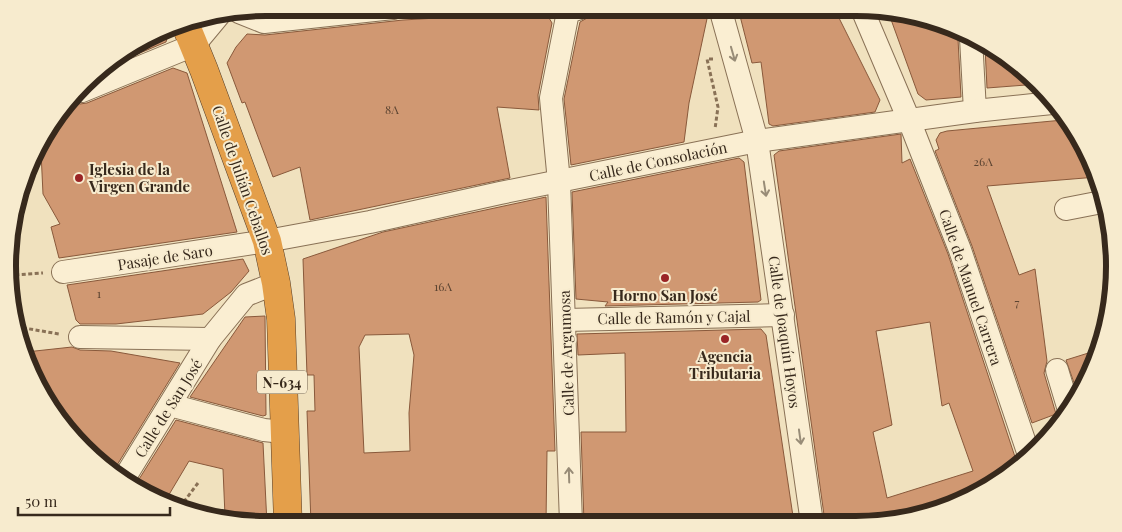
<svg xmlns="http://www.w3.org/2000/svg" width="1122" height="532" viewBox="0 0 1122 532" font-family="'Playfair Display',serif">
	<rect width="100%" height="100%" fill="#f0e1be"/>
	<g fill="#d09872" stroke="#89593b" fill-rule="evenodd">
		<path d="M506,8L546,13L552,23L538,95L539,110L497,107L510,178L310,220L300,167L273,177L245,102L242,103L227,63L236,47L247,34L265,35L403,20L505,14Z"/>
		<path d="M605,8H707L708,14L689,103L684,142L571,165L564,99L578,31L580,22Z"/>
		<path d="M738,8H834L880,100L875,112L773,126L769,124L761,62L752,63Z"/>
		<path d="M889,14L955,27L960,31L958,39L961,97L926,100L918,94Z"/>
		<path d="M170,28L166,42L102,69L108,61Z"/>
		<path d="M985,47L1039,83V84L987,88Z"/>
		<path d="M173,68L187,73L237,232L59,258L51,227L60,224L43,194L41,152L36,154L42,136L74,101L80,104L87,103Z"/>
		<path d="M1063,120L1095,167L1097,177L987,186L1019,275L1035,269L1047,361L1044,373L1056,414L1032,423L972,246L935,151L939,149L936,140L940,133L947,131Z"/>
		<path d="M901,134L902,163L910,159L948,254L1018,466L955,505L890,522H825L774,155L779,151ZM930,322L942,406L949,403L973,471L887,498L873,432L892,425L876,331Z"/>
		<path d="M739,158L744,162L761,300L758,302L605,306L608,302L576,299L572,192Z"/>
		<path d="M546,197L555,451H547L546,523L311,524L307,411H315L314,375H307L303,259L383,232ZM409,334L414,355L409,413L410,451L364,453L359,347L365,335Z"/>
		<path d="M243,259L249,271L231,292L203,314L116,324H80L76,320L67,285Z"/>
		<path d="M265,316L266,415L263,416L190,397L245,317Z"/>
		<path d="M761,329L766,335L794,523H584L581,432H626L625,353L578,355L577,334Z"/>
		<path d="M72,347L80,350L111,351L180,363L114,470L83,449L34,381L26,352Z"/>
		<path d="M1098,350L1095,365L1078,394L1066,360Z"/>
		<path d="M176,420L263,443L267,524L225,516L223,469L189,461L164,503L136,484Z"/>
	</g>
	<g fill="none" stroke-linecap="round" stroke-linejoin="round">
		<g stroke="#897156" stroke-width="24">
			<g id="street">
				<path d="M720,8L757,141L812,523"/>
				<path d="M862,9L909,120L960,250L1029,455"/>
				<path d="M239,12L264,22L393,8"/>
				<path d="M971,38L975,111"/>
				<path d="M82,91L194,45L219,15"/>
				<path d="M1066,209L1102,202"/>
				<path d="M63,272L267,241L370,222L500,193L757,141L975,111L1052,103"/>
				<path d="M565,320L783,315"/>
				<path d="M80,337L210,339"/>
				<path d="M1057,370L1069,410"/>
				<path d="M170,405L264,430L283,432"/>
				<path d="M125,477L210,339L246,295L276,283"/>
				<path d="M571,523L559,182L551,98L568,12L580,8"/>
			</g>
		</g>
		<g stroke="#563f2b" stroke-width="29">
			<path id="highway" d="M184,21L204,70L267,241L276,283L281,319L288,524"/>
		</g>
		<g stroke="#897156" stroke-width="3" stroke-dasharray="4 2.5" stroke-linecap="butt">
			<path d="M713,59H707L718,107L715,129"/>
			<path d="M11,263L24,328L59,334"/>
			<path d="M10,278L13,275L43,273"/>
			<path d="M180,507L198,483"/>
		</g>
		<use href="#street" stroke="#faeed2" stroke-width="22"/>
		<use href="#highway" stroke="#e49f4a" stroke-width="28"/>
	</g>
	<defs><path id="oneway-shaft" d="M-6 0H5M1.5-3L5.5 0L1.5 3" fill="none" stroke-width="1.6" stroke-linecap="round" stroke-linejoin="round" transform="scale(1.25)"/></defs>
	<g stroke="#988c77">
		<use href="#oneway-shaft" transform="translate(733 54) rotate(74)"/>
		<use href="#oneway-shaft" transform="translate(765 189) rotate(81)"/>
		<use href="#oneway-shaft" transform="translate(800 437) rotate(82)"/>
		<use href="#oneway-shaft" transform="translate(569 475) rotate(-92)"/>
	</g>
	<g fill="#9a2425" stroke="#f7ebce" stroke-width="2">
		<circle cx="79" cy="178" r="5"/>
		<circle cx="665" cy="278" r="5"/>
		<circle cx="725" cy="339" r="5"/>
	</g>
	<g text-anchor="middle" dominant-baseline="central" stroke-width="4" stroke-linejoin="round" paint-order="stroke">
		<g font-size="12" fill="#5d4532">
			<text x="392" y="109">8A</text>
			<text x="983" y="161">26A</text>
			<text x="443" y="286">16A</text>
			<text x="99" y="293">1</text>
			<text x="1017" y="302">7</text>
		</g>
		<rect fill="#f7ebce" stroke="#716351" stroke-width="1" x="257" y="370.5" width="50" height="23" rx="4"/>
		<g font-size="14" font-weight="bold" fill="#37291c">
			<text x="282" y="382">N-634</text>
		</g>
		<g font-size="15" fill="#37291c" stroke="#f7ebce">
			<text transform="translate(658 161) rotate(-12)">Calle de Consolación</text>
			<text transform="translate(243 180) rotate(71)">Calle de Julián Ceballos</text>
			<text transform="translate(165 257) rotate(-9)">Pasaje de Saro</text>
			<text transform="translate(971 287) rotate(71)">Calle de Manuel Carrera</text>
			<text transform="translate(674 317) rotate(-1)">Calle de Ramón y Cajal</text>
			<text transform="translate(785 332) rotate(82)">Calle de Joaquín Hoyos</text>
			<text transform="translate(566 353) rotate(-92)">Calle de Argumosa</text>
			<text transform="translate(168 408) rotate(-58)">Calle de San José</text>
		</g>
		<g font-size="15" font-weight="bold" fill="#37291c" stroke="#f7ebce">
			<text x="89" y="169" text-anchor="start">Iglesia de la<tspan x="89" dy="17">Virgen Grande</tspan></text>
			<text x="665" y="295">Horno San José</text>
			<text x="725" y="356">Agencia<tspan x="725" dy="17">Tributaria</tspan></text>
		</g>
	</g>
	<path d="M0 0H1122V532H0ZM266 16H856A250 250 0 0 1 1106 266V266A250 250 0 0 1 856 516H266A250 250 0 0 1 16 266V266A250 250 0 0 1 266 16Z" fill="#f7ebce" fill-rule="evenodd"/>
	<path fill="none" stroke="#37291c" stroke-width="6" d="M266 16H856A250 250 0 0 1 1106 266V266A250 250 0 0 1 856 516H266A250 250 0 0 1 16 266V266A250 250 0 0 1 266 16Z"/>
	<path d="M18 507v8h152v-8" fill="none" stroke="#37291c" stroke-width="2.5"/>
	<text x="25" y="507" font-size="15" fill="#37291c" stroke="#f7ebce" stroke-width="4" paint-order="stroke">50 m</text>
</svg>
